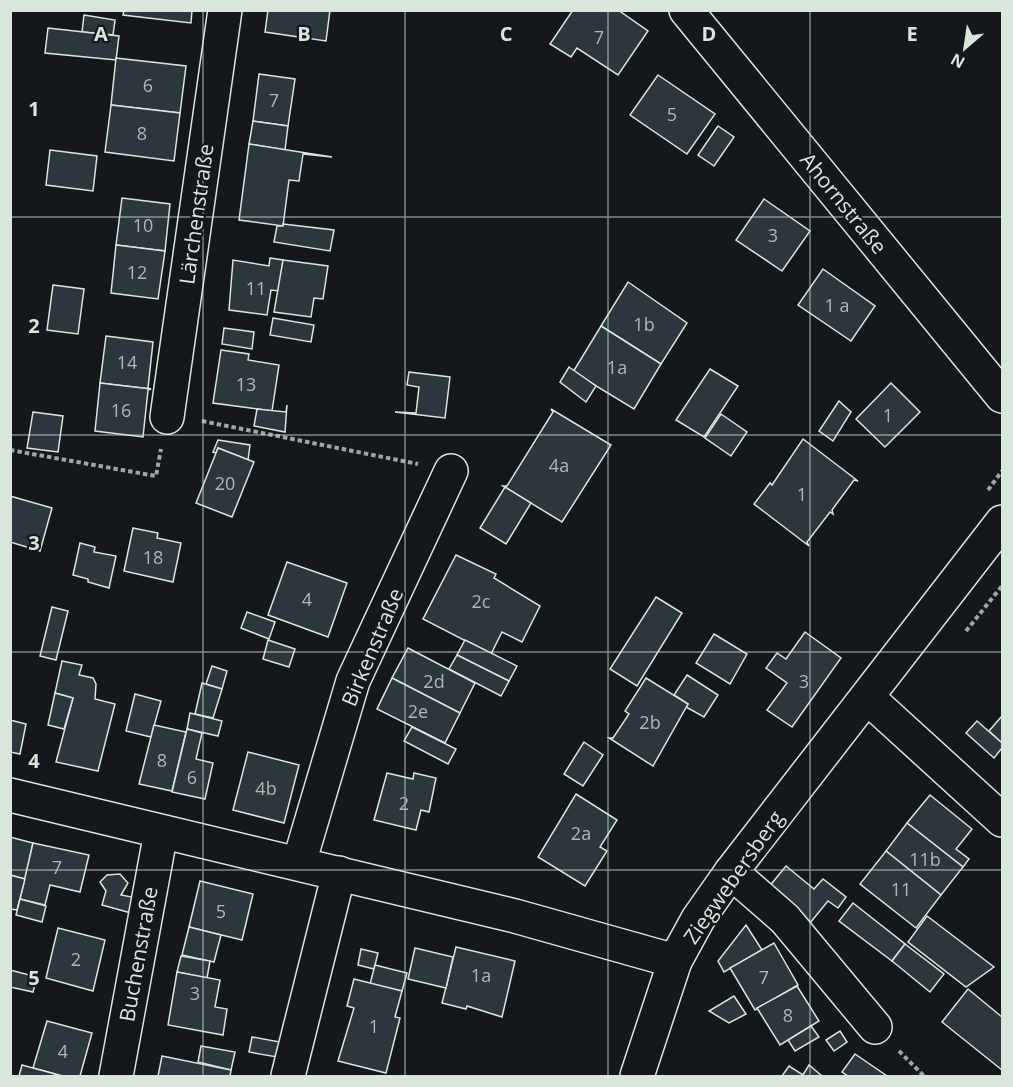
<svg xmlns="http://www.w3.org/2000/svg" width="1013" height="1087" viewBox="0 0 1013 1087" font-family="'Open Sans',sans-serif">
	<rect width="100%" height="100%" fill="#14181c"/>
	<g fill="#2c363c" stroke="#d8e6dc" stroke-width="1.5">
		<path d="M124,10H192L191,23L123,15Z"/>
		<path d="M268,10H330L326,41L265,32Z"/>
		<path d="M573,10H618L648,31L618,75L577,48L571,57L550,44Z"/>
		<path d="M84,15L115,20L113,35L82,32Z"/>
		<path d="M48,28L119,36L116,60L45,53Z"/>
		<path d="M116,58L186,66L180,113L111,105Z"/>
		<path d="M259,74L295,79L288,126L253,121Z"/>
		<path d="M658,75L715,114L687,154L630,115Z"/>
		<path d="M111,105L180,113L174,161L105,152Z"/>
		<path d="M253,121L288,126L285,150L249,144Z"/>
		<path d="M718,126L734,137L714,166L698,155Z"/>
		<path d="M249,144L332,157L303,154L299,181L289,180L283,226L239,220Z"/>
		<path d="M50,150L97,156L93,191L46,185Z"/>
		<path d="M122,198L170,204L165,251L116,245Z"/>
		<path d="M764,199L810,231L782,271L736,240Z"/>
		<path d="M283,224L334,230L330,251L274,242L277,226H283Z"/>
		<path d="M116,245L165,251L158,299L111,293Z"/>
		<path d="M270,258L283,260L279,291L271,290L267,315L229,310L233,260L269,266Z"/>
		<path d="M283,260L328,266L323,299L314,298L311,317L274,312Z"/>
		<path d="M823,269L875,306L851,341L798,305Z"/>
		<path d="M628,282L687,323L661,364L601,326Z"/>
		<path d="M53,285L84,289L78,334L47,330Z"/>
		<path d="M273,318L314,325L311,342L270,335Z"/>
		<path d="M601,326L661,364L634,409L573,372Z"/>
		<path d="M224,328L254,332L252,349L222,344Z"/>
		<path d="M106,336L153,342L148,388L151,389L100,383Z"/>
		<path d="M221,350L249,354L248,360L279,365L272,411L213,403Z"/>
		<path d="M569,367L596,386L586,402L560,382Z"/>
		<path d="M710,369L738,386L704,437L676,420Z"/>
		<path d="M409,372L450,377L445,418L395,412L416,413L419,387L407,385Z"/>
		<path d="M100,383L151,389L148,390L143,437L95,431Z"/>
		<path d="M891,383L920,412L885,447L856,419Z"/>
		<path d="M839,401L851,412L833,441L819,431Z"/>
		<path d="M287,405L285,432L254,426L257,409L286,412Z"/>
		<path d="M551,409L611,445L562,522L503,486H507L553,412Z"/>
		<path d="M33,412L63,416L58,452L27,448Z"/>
		<path d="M721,414L747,432L731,456L705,438Z"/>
		<path d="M803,439L858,481L854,480L832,510L833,514L830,512L807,542L809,546L754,504L770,483L772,485Z"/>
		<path d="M218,440L250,445L248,460L218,448L216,453L213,452Z"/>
		<path d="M218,448L254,462L232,517L196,503Z"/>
		<path d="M505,487L531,503L506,544L480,528Z"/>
		<path d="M10,496L52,508L40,551L10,542Z"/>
		<path d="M133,528L158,533L157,538L181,543L173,582L124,571Z"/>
		<path d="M80,543L95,547L94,552L116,556L109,588L88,582V579L73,575Z"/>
		<path d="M456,555L496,574L494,578L540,606L522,642L502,632L491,654L423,619Z"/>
		<path d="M287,562L347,583L328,637L268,615Z"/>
		<path d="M656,597L682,613L637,686L610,669Z"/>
		<path d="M52,607L68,611L56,660L40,656Z"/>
		<path d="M247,612L275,622L269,639L241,628Z"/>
		<path d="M805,632L841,658L792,727L767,710L787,683L766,668L777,653L786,659Z"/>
		<path d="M714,634L747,654L730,684L696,663Z"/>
		<path d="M268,640L295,649L289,667L263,659Z"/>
		<path d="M465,640L517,666L509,681L457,655Z"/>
		<path d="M408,648L475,683L460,713L392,678Z"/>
		<path d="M457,655L509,681L501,696L449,669Z"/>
		<path d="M62,661L82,665L79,675L93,678L96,684L95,699L115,704L98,771L56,762L73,698L55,693Z"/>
		<path d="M212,666L227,671L222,689L206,684Z"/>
		<path d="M687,675L718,695L704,717L686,707L688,704L674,695Z"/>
		<path d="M392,678L460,713L445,743L377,709Z"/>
		<path d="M646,678L688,704L653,766L609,738H613L629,714L625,711Z"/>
		<path d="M202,683L222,689L213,718L195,714Z"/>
		<path d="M55,693L73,698L64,729L48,725Z"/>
		<path d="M135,694L161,701L151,737L126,731Z"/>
		<path d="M190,713L222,721L218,736L187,729Z"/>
		<path d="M1002,716V743L989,731Z"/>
		<path d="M10,720L26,724L20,754L10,752Z"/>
		<path d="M977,721L1002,743V748L994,758L966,733Z"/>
		<path d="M154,725L186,732L172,791L139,784Z"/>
		<path d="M412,727L456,749L448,764L404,741Z"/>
		<path d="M187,729L202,733L196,759L213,763L205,799L172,792Z"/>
		<path d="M584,742L603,755L583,786L564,774Z"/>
		<path d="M248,752L299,765L284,823L233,810Z"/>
		<path d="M387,773L413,779L414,773L436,778L429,812L421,810L416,830L374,820Z"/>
		<path d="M576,794L617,820L600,847L607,851L585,886L538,857Z"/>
		<path d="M930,795L972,829L956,849L969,859L963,867L907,823Z"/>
		<path d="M907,823L963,867L941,895L886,851Z"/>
		<path d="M10,837L33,843L25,879L10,875Z"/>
		<path d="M33,843L89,855L80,892L50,885L45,905L20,899Z"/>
		<path d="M886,851L941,895L916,928L860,884Z"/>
		<path d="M786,866L814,889L823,879L846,897L838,908L828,901L810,923L768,888Z"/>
		<path d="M120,874L128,883L121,895L132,897L131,913L102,905L106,891L100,882L107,875Z"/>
		<path d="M10,875L25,879L17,910L10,909Z"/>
		<path d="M200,881L253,894L242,940L189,927Z"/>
		<path d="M20,899L46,906L42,922L16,915Z"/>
		<path d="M853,903L905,944L892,961L839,921Z"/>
		<path d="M927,916L994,967L966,987L908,942Z"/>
		<path d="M746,925L762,950L724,972L718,961Z"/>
		<path d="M189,927L221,935L214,962L182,955Z"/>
		<path d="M58,928L105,940L93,991L46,978Z"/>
		<path d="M774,943L798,985L755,1010L730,968Z"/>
		<path d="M905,944L944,974L930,992L892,961Z"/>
		<path d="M456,947L515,961L502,1017L467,1006L466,1009L442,1003Z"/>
		<path d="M415,948L453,957L446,988L408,979Z"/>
		<path d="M361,949L378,953L374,969L358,965Z"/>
		<path d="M181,956L210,961L207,978L177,972Z"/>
		<path d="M375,965L407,973L402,991L370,984Z"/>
		<path d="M10,970L37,977L33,992L10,987Z"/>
		<path d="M177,972L220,980L215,1007L227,1009L223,1035L168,1025Z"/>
		<path d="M354,979L402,991L395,1017L400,1018L386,1073L338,1061L354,1008L347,1006Z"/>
		<path d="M797,986L819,1021L780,1045L757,1008Z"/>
		<path d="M968,989L1002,1017V1070L942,1022Z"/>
		<path d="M734,996L746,1014L729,1023L709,1011Z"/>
		<path d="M47,1021L92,1033L80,1076H63L33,1068Z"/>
		<path d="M811,1026L819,1037L795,1051L788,1040Z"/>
		<path d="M840,1031L847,1042L834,1051L826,1040Z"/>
		<path d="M252,1037L280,1042L277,1057L249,1052Z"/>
		<path d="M201,1046L235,1052L231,1070L198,1062Z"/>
		<path d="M855,1054L887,1076H848L842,1072Z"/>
		<path d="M162,1056L231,1070L230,1076H158Z"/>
		<path d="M22,1065L55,1074V1076H19Z"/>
		<path d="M809,1065L822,1076H782L789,1066L803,1075Z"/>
	</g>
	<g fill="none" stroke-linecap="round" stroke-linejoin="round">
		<g stroke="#d8e6dc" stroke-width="36">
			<g id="minor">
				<path d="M686,10L1002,396"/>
				<path d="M167,417L225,10"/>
				<path d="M867,697L1002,820"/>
				<path d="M10,795L515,916L675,961"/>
				<path d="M299,863L353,681L451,471"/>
				<path d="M731,872L785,919L875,1027"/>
				<path d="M116,1076L161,832"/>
				<path d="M288,1076L339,873"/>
			</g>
		</g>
		<g stroke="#d8e6dc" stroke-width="36">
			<path id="major" d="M637,1076L675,961L698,919L731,872L1002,522"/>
		</g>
		<g stroke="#9da8a2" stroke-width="4" stroke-dasharray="4.5 3" stroke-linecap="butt">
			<path d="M202,421L418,464"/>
			<path d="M10,450L156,476L161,449"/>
			<path d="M988,490L1002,471"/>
			<path d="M966,631L1002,586"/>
			<path d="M899,1051L924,1076"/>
		</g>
		<use href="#minor" stroke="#14181c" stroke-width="33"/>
		<use href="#major" stroke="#14181c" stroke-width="33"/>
	</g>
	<path fill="none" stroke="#d8e6dc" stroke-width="1.5" stroke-opacity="0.55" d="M203,10V1076M405,10V1076M608,10V1076M810,10V1076M10,217H1002M10,435H1002M10,652H1002M10,870H1002"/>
	<g text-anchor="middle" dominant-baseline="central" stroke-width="4.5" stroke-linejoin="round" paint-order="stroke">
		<g font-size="18" fill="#adbab4">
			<text x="599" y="37">7</text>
			<text x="148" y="85">6</text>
			<text x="274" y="100">7</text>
			<text x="672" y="114">5</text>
			<text x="142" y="133">8</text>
			<text x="143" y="225">10</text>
			<text x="773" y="235">3</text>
			<text x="137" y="272">12</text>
			<text x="256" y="288">11</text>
			<text x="837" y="305">1 a</text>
			<text x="644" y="324">1b</text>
			<text x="127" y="362">14</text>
			<text x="617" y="367">1a</text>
			<text x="246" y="384">13</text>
			<text x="121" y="410">16</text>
			<text x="888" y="415">1</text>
			<text x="559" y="465">4a</text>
			<text x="225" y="483">20</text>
			<text x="802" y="494">1</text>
			<text x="153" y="557">18</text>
			<text x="307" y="599">4</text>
			<text x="481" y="601">2c</text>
			<text x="434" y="681">2d</text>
			<text x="804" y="681">3</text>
			<text x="418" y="711">2e</text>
			<text x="650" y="722">2b</text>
			<text x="162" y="760">8</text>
			<text x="192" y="777">6</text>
			<text x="266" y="788">4b</text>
			<text x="404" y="803">2</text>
			<text x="581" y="833">2a</text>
			<text x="925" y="859">11b</text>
			<text x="57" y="867">7</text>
			<text x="901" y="889">11</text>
			<text x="221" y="911">5</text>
			<text x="76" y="959">2</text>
			<text x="481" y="975">1a</text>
			<text x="764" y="977">7</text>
			<text x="195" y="993">3</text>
			<text x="788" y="1015">8</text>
			<text x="374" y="1026">1</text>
			<text x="63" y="1051">4</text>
		</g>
		<g font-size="21" fill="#d8e6dc" stroke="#14181c">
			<text transform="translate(844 203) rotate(51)">Ahornstraße</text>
			<text transform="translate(196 214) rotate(-82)">Lärchenstraße</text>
			<text transform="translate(372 647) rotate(-67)">Birkenstraße</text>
			<text transform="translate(733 877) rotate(-55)">Ziegwebersberg</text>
			<text transform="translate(138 954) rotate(-80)">Buchenstraße</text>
		</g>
	</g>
	<g font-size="20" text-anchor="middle" font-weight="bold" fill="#d8e6dc" stroke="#14181c" stroke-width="4.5" stroke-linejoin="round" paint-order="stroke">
		<text x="101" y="41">A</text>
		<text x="304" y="41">B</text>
		<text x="506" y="41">C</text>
		<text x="709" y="41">D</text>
		<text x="912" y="41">E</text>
		<text x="34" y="116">1</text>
		<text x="34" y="333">2</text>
		<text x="34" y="550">3</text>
		<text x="34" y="768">4</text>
		<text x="34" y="985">5</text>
	</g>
	<rect width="1013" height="1087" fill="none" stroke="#d8e6dc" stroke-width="24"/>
	<g transform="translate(965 48) rotate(209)" stroke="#14181c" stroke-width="4.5" paint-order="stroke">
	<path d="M0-4.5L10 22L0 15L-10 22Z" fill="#d8e6dc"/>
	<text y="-9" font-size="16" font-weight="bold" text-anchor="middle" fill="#d8e6dc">N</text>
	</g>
</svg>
